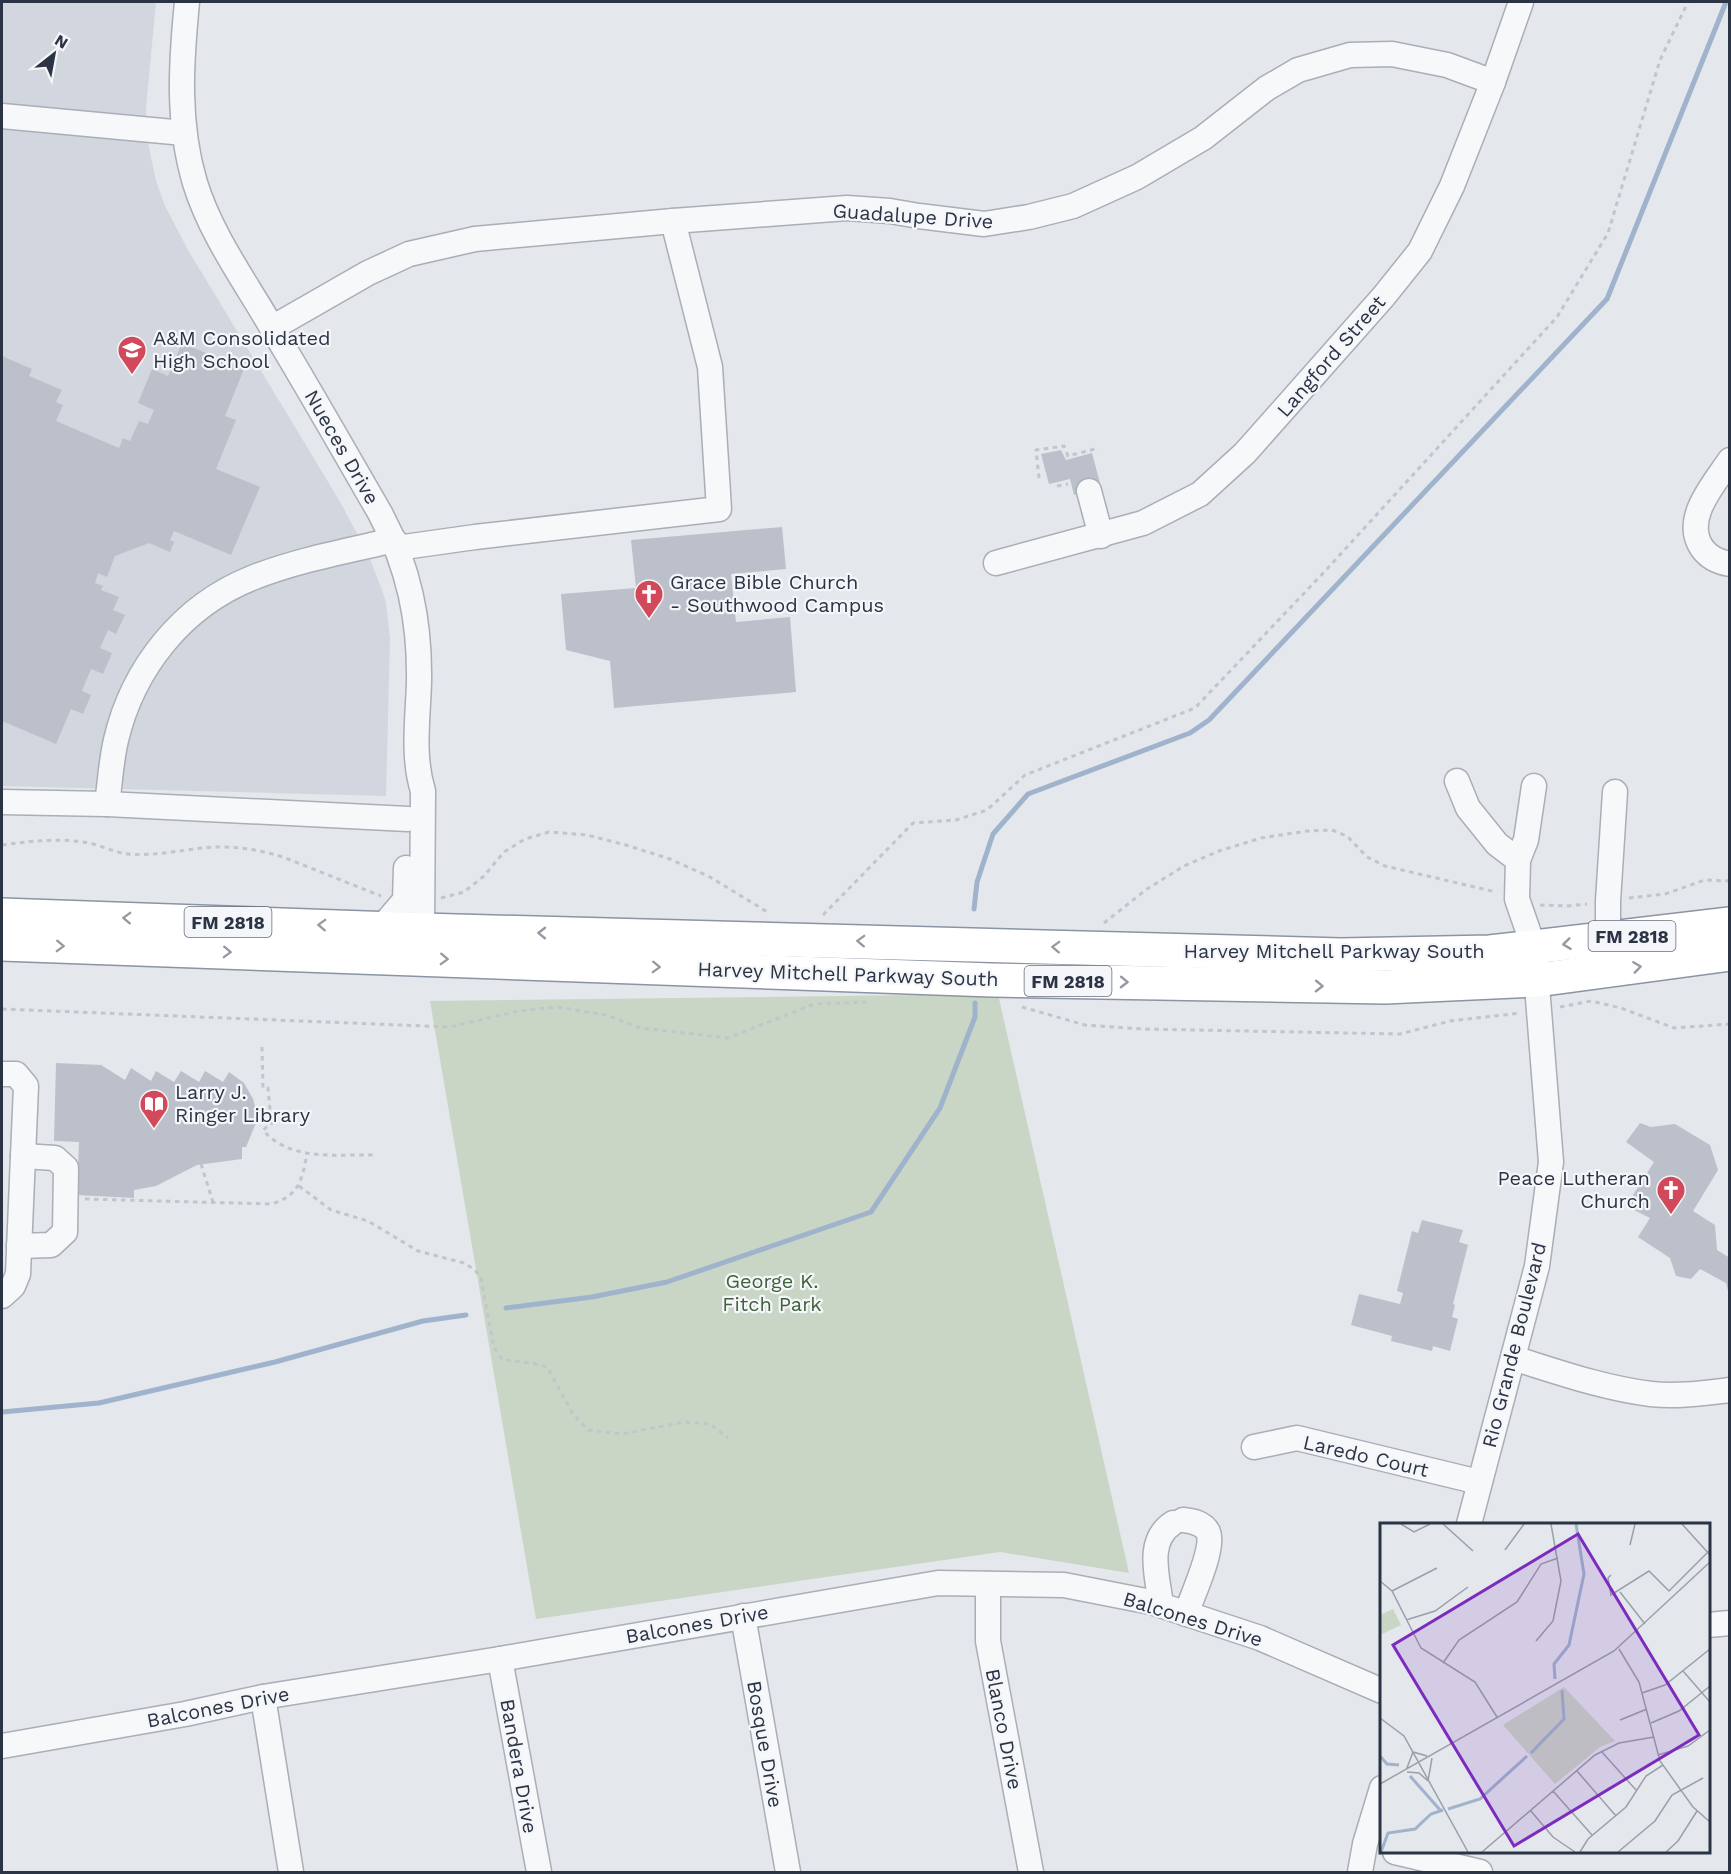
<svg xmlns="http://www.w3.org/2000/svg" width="1731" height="1874" viewBox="0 0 1731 1874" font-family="'Work Sans',sans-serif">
	<rect width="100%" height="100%" fill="#e4e7ec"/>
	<path fill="#d2d6de" d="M2,2H156L146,108L147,138L156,181L165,206L188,250L339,500L367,552L381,587L386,603L390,639L386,796L2,786Z"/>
	<path fill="#c9d6c5" d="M998,994L1129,1573L1000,1552L536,1619L430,1001Z"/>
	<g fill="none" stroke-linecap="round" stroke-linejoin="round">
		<g stroke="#9fb4cc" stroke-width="5">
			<path d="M974,909L977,882L993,834L1028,794L1190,733L1209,720L1607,299L1726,2"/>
			<path d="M506,1308L592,1297L667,1282L871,1212L940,1108L975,1017V1003"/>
			<path d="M2,1412L99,1403L275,1362L423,1321L466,1315"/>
		</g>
	</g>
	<g fill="#bbc0ca">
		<path d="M182,343L244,369L225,416L236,420L216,469L260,487L231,555L174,531L170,540L174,542L170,552L149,543L115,556L107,577L98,573L95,583L103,586L101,590L119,597L113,610L125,615L116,634L108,630L100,648L112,653L103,674L91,669L82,691L91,695L83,714L71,709L56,744L2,721V356L32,369L29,376L62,390L56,402L63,405L56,421L119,448L123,438L130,441L139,421L148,424L154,410L138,403L152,369L168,376Z"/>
		<path d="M1061,450L1066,460L1092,453L1101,487L1074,495L1070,479L1049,484L1041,454Z"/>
		<path d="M782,527L786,569L731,574L736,622L790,617L796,692L614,708L610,661L566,650L561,594L636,588L631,540Z"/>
		<path d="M56,1063L101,1065L125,1080L131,1068L151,1081L156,1071L174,1082L181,1071L199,1082L205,1071L223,1082L229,1072L244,1083L253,1099L258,1118L246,1147H242V1159L197,1165L156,1186L134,1190V1198L77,1195L79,1142L54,1141Z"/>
		<path d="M1640,1123L1651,1127L1675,1124L1710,1145L1718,1170L1693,1211L1715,1225L1717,1250L1730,1258V1298L1726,1283L1700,1269L1691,1279L1676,1276L1670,1258L1638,1237L1650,1218L1626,1206L1654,1162L1626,1142Z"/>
		<path d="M1422,1220L1463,1230L1459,1242L1468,1245L1453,1304L1455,1305L1452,1317L1458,1319L1450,1351L1433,1346L1432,1351L1391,1341L1392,1336L1351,1325L1359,1294L1400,1304L1403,1293L1397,1291L1412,1231L1418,1233Z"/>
	</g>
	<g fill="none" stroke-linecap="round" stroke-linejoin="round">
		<g stroke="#a9aeb7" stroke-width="27">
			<g id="minor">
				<path d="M187,2C181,63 177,123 195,183C211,235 245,281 272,328C309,389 344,451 380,513C409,567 420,621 419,682C418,718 412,756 423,791L422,930"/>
				<path d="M2,116L184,133"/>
				<path d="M272,328L368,273L409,254L475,239L673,221L847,208L890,211L919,216L984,224L1029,217L1073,206L1137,177L1203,138L1267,88L1298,70L1350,55L1392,54L1447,65L1493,82"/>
				<path d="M1730,460C1714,484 1682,519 1702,548C1709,558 1718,562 1730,564"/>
				<path d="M1089,491L1101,536"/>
				<path d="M397,548L475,537L719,509L710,367L673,221"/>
				<path d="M996,563L1143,523L1200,494L1245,453L1384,296L1420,251L1452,186L1493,82L1521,2"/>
				<path d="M1457,781L1468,808L1497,844L1518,860"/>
				<path d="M2,802L107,804L408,819"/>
				<path d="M107,804C110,783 111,761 116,740C133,668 182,606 252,578C297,560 347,551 394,540"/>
				<path d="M381,928L405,900L406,868"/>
				<path d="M1608,939V901L1615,792"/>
				<path d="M2,1074H16L26,1086L18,1274L13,1286L2,1296"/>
				<path d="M19,1246L51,1245L65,1232L66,1168L55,1158L23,1156"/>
				<path d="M1513,1358C1558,1372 1603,1388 1651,1394C1677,1397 1704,1393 1730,1390"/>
				<path d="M1254,1447L1297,1438L1479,1482"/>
				<path d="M1183,1520C1193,1521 1203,1523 1208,1532C1215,1548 1192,1596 1186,1614"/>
				<path d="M1469,1524L1537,1266L1551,1162L1534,948L1517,899L1518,860L1526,840L1534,786"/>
				<path d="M988,1584V1641L1031,1872"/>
				<path d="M1161,1605C1158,1578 1145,1541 1173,1523"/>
				<path d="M743,1616L788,1872"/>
				<path d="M1708,1625L1730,1623"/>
				<path d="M500,1659L539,1872"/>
				<path d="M263,1697L291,1872"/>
				<path d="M2,1746L185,1714L263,1697L500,1659L938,1583L1064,1585L1151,1602L1260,1638L1382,1691"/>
				<path d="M1395,1852L1480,1872"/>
				<path d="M1360,1872L1365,1844L1382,1788"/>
			</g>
		</g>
		<g stroke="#8b94a3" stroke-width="36">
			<g id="highway">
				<path d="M2,915L422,930L1341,955L1490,952L1730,924"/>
				<path d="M2,944L992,980L1385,987L1537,980L1730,954"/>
			</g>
		</g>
		<g stroke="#c2c5cb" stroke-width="3" stroke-dasharray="4.5 4.5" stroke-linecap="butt">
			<path d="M1039,478L1036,450L1064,446L1068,456L1095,449L1096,453"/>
			<path d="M1057,486L1068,484"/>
			<path d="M2,845C33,841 62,837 93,844C105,847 116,853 128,854C153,856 177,851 202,848C229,845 257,849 283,857L381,896"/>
			<path d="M441,898L464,892L484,876L504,852L525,839L549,832L587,835L626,845L670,859L710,877L769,913"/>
			<path d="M1629,898L1665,894L1705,880L1730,881"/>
			<path d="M1540,905L1567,906L1587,904"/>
			<path d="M823,915L913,823L956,820L987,810L1025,775L1195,708L1327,569L1557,317L1608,233L1660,60L1688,2"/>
			<path d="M1104,923L1147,889L1184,866L1219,851L1261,838L1307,831L1332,830L1347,836L1367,857L1385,866L1496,892"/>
			<path d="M1022,1007L1085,1025L1142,1029L1400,1034L1450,1021L1520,1013"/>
			<path d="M1560,1007L1591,1001L1621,1008L1674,1028L1730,1024"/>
			<path d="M2,1009L450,1027L518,1011L557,1007L606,1015L641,1028L728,1038L814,1004L866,1002"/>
			<path d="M262,1047L263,1088H268L270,1110L275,1121L263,1130C290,1162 337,1154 376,1155"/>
			<path d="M201,1164L213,1202"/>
			<path d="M299,1186L331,1210L368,1221L418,1251L464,1263L475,1270L481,1278L494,1348L503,1360L532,1363L547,1367L573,1414L588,1430L621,1434L685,1422L710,1424L728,1438"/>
			<path d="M85,1199L271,1204C299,1196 302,1180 307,1154"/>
		</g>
		<use href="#minor" stroke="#f7f8fa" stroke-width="24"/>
		<use href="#highway" stroke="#fff" stroke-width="33"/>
	</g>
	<defs><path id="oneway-chevron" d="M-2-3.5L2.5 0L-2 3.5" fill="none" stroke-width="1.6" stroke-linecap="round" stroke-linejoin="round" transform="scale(1.5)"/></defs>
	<g stroke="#959aa2">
		<use href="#oneway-chevron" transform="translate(127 918) rotate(-178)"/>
		<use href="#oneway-chevron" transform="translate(322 925) rotate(-178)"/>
		<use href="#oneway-chevron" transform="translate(542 933) rotate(-179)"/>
		<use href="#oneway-chevron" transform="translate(861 941) rotate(-178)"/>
		<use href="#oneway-chevron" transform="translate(1567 944) rotate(173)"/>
		<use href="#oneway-chevron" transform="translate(60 946) rotate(2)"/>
		<use href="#oneway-chevron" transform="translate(1056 947) rotate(-178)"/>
		<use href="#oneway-chevron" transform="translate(227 952) rotate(2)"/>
		<use href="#oneway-chevron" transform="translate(444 959) rotate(2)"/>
		<use href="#oneway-chevron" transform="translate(656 967) rotate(2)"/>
		<use href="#oneway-chevron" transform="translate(1637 967) rotate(-8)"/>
		<use href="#oneway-chevron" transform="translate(1124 982) rotate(1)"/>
		<use href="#oneway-chevron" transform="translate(1319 986) rotate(1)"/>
	</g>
	<defs>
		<g id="school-pin" transform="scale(1.5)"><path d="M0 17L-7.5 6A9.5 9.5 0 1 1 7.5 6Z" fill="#d1495b" stroke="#f4f6f9"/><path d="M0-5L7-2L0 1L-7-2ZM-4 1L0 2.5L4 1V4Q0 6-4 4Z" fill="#fff"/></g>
		<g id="church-pin" transform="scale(1.5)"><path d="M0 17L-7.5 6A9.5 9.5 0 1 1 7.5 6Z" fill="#d1495b" stroke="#f4f6f9"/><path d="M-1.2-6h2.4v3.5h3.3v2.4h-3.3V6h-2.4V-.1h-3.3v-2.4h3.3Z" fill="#fff"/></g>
		<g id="library-pin" transform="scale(1.5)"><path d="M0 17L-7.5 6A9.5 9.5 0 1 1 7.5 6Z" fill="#d1495b" stroke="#f4f6f9"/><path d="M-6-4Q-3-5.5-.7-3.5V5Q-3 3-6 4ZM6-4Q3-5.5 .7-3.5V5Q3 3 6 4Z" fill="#fff"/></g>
	</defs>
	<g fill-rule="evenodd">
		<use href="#school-pin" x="132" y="350"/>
		<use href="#church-pin" x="649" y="594"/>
		<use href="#library-pin" x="154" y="1104"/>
		<use href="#church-pin" x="1671" y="1190"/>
	</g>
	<g text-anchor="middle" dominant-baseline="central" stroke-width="4.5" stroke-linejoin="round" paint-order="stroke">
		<g fill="#f4f6f9" stroke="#676e7b" stroke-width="1.5">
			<rect x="184.5" y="907" width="87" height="30" rx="4.5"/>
			<rect x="1588.5" y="921" width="87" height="30" rx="4.5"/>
			<rect x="1024.5" y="966" width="87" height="30" rx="4.5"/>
		</g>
		<g font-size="18" font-weight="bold" fill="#2b3445">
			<text x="228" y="922">FM 2818</text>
			<text x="1632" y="936">FM 2818</text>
			<text x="1068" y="981">FM 2818</text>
		</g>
		<g font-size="20" fill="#2b3445" stroke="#f4f6f9">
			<text transform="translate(913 216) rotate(4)">Guadalupe Drive</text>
			<text transform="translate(1331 356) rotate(-49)">Langford Street</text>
			<text transform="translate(342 447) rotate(60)">Nueces Drive</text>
			<text x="1334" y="951">Harvey Mitchell Parkway South</text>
			<text transform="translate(848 974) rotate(2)">Harvey Mitchell Parkway South</text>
			<text transform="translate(1514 1345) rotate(-76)">Rio Grande Boulevard</text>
			<text transform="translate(1366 1456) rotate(13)">Laredo Court</text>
			<text transform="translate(1193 1619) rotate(17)">Balcones Drive</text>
			<text transform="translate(697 1624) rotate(-10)">Balcones Drive</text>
			<text transform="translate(218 1707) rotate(-11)">Balcones Drive</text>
			<text transform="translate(1004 1729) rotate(79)">Blanco Drive</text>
			<text transform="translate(765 1744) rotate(80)">Bosque Drive</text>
			<text transform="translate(519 1766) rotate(80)">Bandera Drive</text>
		</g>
		<g font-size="20" fill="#2b3445" stroke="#f4f6f9" text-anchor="start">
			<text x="153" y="338">A&amp;M Consolidated<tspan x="153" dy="23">High School</tspan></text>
			<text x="670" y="582">Grace Bible Church<tspan x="670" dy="23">- Southwood Campus</tspan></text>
			<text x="175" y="1092">Larry J.<tspan x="175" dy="23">Ringer Library</tspan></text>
			<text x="1650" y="1178" text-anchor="end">Peace Lutheran<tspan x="1650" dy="23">Church</tspan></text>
		</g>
		<g font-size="20" fill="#3f6138" stroke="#f4f6f9">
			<text x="772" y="1281">George K.<tspan x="772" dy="23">Fitch Park</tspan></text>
		</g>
	</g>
	<g transform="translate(1380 1523)">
		<rect width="330" height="330" fill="#e4e7ec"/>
		<path d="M13,86L21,102L0,112V92ZM184,164L235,218L220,224L175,261L123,202Z" fill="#c9d6c5"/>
		<path fill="none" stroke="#9fb4cc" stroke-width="3" d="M175,156L174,141L189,122L204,51L196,1M151,230L184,196L182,167M0,233L7,241L19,242M30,253L61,288M68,286L100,276L147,233M1,329L8,310L35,306L51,291L63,287"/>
		<path fill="none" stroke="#9a9fa9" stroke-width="1.5" d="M21,1L34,9L50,1M63,1L93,28M302,1L330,32M250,22L255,1M125,27L144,1M231,52L228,55L231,72L269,48L289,68L330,27M0,58L12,68L41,125L95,159L117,194M12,68L57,45M240,69L265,101M26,97L55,88L88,64M156,118L173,98L181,58L171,1M239,126L259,159L280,238L313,284L330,299M63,140L79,117L137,79L161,41L178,35M303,148L330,179M262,170L285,162L330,126M0,195L24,213L88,329M240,197L267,186M271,200L299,188L330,163M221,228L256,267M278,232L308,223L330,207M27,245L33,229L47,233M197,248L236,293M27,249L39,250L48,258M48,258L52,235M0,261L234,128L330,39M173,268L212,312M150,287L173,314L195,329M102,329L215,232L239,220L274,214M200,329L208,316L246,284L266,253L283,242M238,329L275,298L292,272L323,255M286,329L298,318L317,288"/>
		<path fill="#7b2cbf" fill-opacity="0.15" stroke="#7b2cbf" stroke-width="3" d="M198,11L319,212L134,323L13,122Z"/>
		<rect width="330" height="330" fill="none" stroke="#2b3445" stroke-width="3"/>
	</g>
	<rect width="1731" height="1874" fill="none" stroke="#2b3445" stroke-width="6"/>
	<g transform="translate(54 54) rotate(31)" stroke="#f4f6f9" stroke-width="4.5" paint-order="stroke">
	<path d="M0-4.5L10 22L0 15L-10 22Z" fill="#2b3445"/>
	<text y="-9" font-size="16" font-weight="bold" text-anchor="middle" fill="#2b3445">N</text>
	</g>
</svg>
